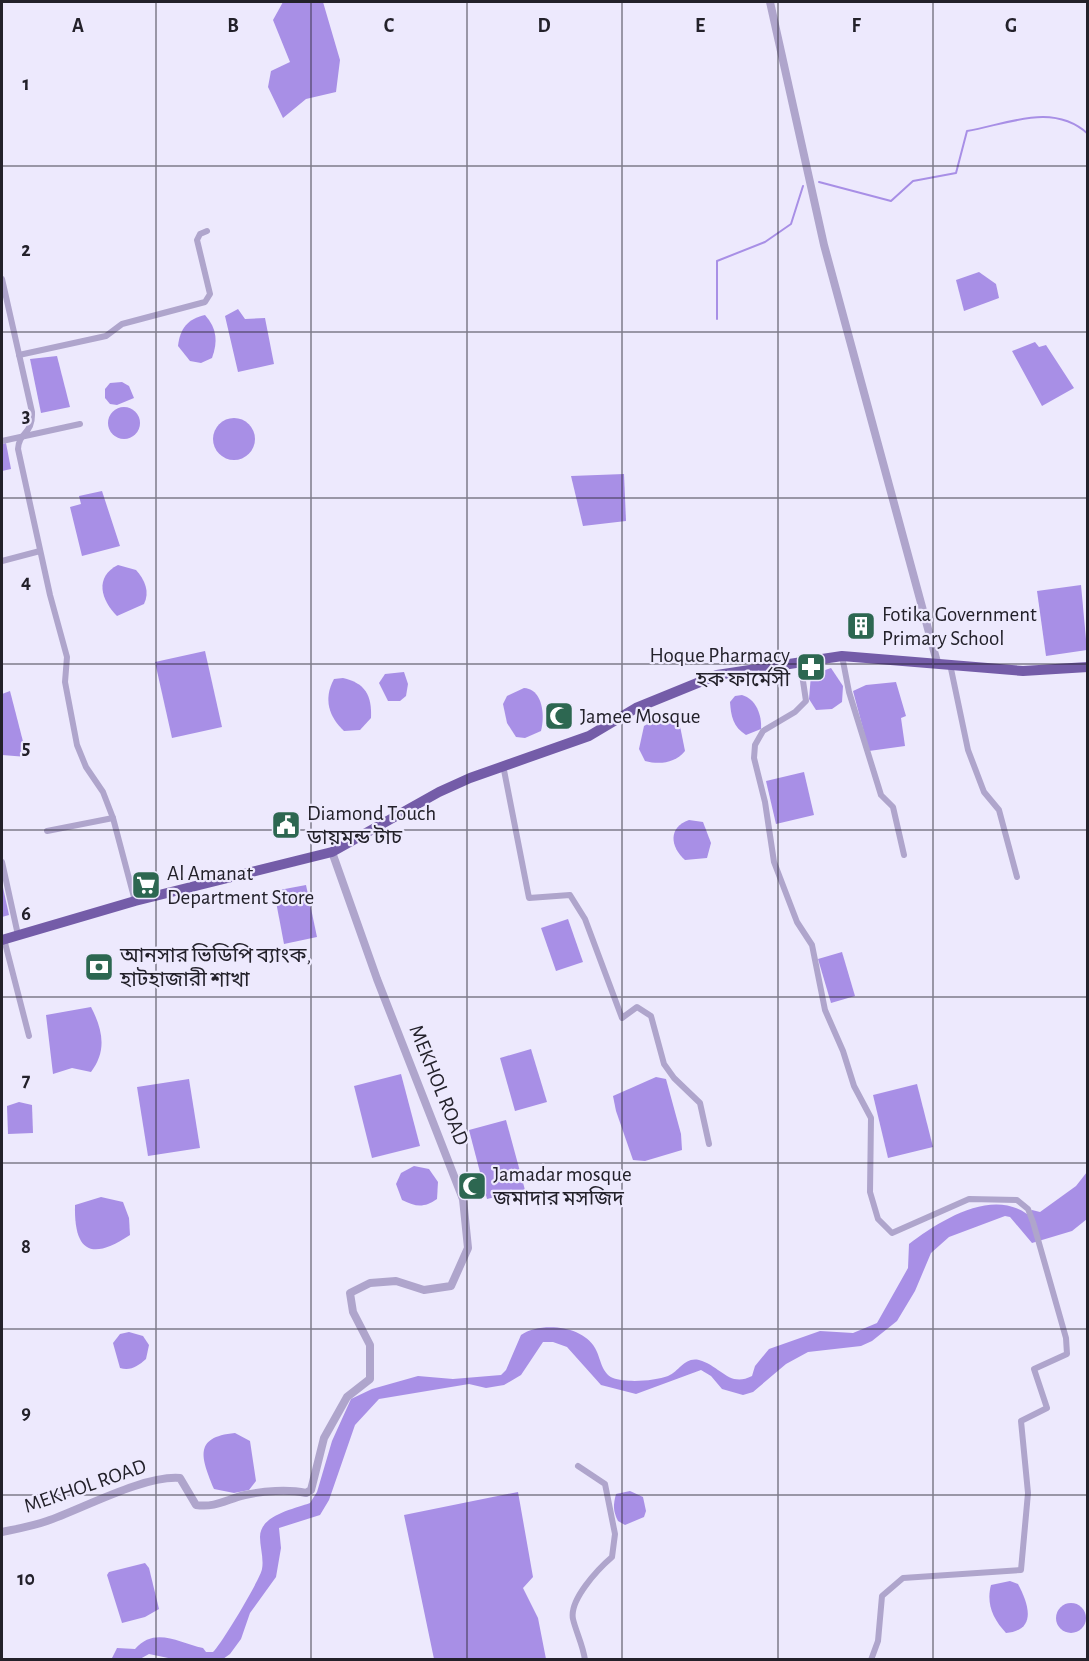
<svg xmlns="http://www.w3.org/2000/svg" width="1089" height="1661" viewBox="0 0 1089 1661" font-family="'Alegreya Sans','Noto Sans Bengali',sans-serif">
	<rect width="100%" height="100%" fill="#ede9fd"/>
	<g fill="#a88fe6">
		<path d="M283,2H323L340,60L336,92L306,99L283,118L268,87L271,71L290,62L273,20Z"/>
		<path d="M979,272L996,284L999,298L964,311L956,280Z"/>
		<path d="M238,309L245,319L265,318L274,364L238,372L225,316Z"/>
		<path d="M205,315C217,328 218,342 212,358L201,363L190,361L178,346C180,328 188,319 205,315Z"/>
		<path d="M1035,342L1039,347L1046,345L1074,388L1042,406L1012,351Z"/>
		<path d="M57,356L70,407L41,413L30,359Z"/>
		<path d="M122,382L129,386L134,398L117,405L110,404L105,398V389L110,383Z"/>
		<circle cx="124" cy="423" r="16"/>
		<circle cx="234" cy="439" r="21"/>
		<path d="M6,443L11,469L2,471V444Z"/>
		<path d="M624,474L626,521L583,526L571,476Z"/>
		<path d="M102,491L120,546L82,556L70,507L81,504L79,496Z"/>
		<path d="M118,565L136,570C145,580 150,592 144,604L117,616C101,600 94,577 118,565Z"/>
		<path d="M1081,585L1087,650L1046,656L1037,591Z"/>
		<path d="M205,651L222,727L172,738L155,662Z"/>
		<path d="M831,668L843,686L842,702L832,709L816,710L809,699L811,675Z"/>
		<path d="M404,672L408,684L406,696L400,701H388L379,683L385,674Z"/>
		<path d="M343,678C365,683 372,695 371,718L360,730L344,731C329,717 323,699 334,679Z"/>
		<path d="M896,682L906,716L901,718L905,746L869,751L853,691L866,685Z"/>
		<path d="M524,688C543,689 545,716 541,731L525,738L516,737L507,723L503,704L507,696Z"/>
		<path d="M10,691L27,757L2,755V694Z"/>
		<path d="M742,695C756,699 762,715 761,729L746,735C733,727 731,716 730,702L735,696Z"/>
		<path d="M666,714L679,721L685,751C675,763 660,765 645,761L639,749L644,726Z"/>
		<path d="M804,772L814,815L776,824L766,781Z"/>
		<path d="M689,820L703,822L711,843L707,858L685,860C670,847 668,827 689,820Z"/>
		<path d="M2,883L9,915L2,917Z"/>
		<path d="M306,885L317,937L284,944L274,891Z"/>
		<path d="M568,919L583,962L556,971L541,928Z"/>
		<path d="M842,952L855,996L831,1003L818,959Z"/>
		<path d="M91,1007C103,1030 107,1051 91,1072L72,1068L53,1074L46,1015Z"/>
		<path d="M531,1049L547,1102L515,1111L500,1058Z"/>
		<path d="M401,1074L420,1146L372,1158L354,1086Z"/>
		<path d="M656,1077L666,1079L681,1134L682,1150L645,1161L633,1160L616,1111L613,1096Z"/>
		<path d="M189,1079L200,1148L148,1156L137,1087Z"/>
		<path d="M917,1084L933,1147L888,1158L873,1095Z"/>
		<path d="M19,1102L32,1105L33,1133L8,1134L7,1106Z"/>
		<path d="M506,1120L525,1190L487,1199L469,1130Z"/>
		<path d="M414,1166L429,1169L438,1182L437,1199C424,1208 416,1207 402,1200L396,1184L401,1173Z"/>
		<path d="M1087,1172V1219L1072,1231L1032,1243L1010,1217L1005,1216L949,1237L931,1253L915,1291L897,1321L872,1341L861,1346L808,1352L786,1364L753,1392L743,1395L722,1389L711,1376L701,1370L636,1394L601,1385L567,1347L553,1342H543L521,1375L504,1385L486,1388L469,1384L379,1399L355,1425L329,1500L320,1515L279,1528L281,1548L276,1577L250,1613L241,1639L230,1654L223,1659H173L149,1654L140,1659L111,1660L117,1648L135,1649C155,1626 179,1643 203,1648L206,1652H213C221,1645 261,1578 262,1569C264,1559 260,1547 260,1537C260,1515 294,1509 310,1503L317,1492L332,1441L351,1399L372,1389L418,1376L453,1379L501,1375L506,1370L521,1335C540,1322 582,1325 595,1348C601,1358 601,1373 613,1378C626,1383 655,1381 668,1376C680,1371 684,1357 699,1360C721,1366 729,1388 752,1376L755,1366L769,1349L820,1331L853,1333L877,1323L908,1268L909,1244C939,1221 991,1188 1027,1214L1032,1210L1040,1212L1076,1186Z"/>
		<path d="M101,1197L123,1202L129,1218L130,1235C91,1261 74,1252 75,1205Z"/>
		<path d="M129,1332L143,1336L149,1345L146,1359C138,1366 131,1371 120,1368L113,1343L120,1334Z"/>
		<path d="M235,1433L250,1441L256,1481L249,1490L234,1493L214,1489C202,1459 192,1437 235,1433Z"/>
		<path d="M630,1491L643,1497L646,1511L644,1517L625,1525L618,1521C613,1511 613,1505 616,1494Z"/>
		<path d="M518,1492L533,1577L523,1588L538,1618L546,1659H434L404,1515Z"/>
		<path d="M145,1563L149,1568L159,1609L145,1617L122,1623L107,1575L109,1572Z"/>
		<path d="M1010,1581L1018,1584C1029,1605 1037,1630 1006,1633C993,1619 986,1604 991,1585Z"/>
		<circle cx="1071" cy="1618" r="15"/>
	</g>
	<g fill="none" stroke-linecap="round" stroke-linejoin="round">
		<g stroke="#a88fe6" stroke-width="2">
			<path d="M1006,2H1007"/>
			<path d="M1088,94V95"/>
			<path d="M819,182L891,201L913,181L956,173L967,131C1008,124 1053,102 1088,134"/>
			<path d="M717,319V261L765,242L791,224L803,186"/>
		</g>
		<g stroke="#afa5cc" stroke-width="6">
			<path d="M2,279L32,412C33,435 19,431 18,449L50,595L67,657L65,682L77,745L86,767L103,792L113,818L135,901"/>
			<path d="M19,355L106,336L122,324L205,302L210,294L197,240L200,234L207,231"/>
			<path d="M2,441L80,424"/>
			<path d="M2,561L40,551"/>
			<path d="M842,656L849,692L881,795L893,807L904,855"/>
			<path d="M800,661L806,701L795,712L763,731L755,745L754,758L765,802L774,862L797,922L812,945L825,1010L843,1051L854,1086L871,1118L870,1192L878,1219L892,1233L969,1199L1017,1200L1028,1209L1033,1222L1066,1338L1067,1354L1034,1369L1047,1408L1021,1421L1028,1493L1021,1570L903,1578L882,1596L878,1641L871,1660"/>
			<path d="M950,664L968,750L984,792L999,810L1017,877"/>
			<path d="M503,765L529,898L570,895L585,919L622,1018L637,1007L651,1016L664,1064L674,1078L700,1103L709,1144"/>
			<path d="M47,831L113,818"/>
			<path d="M2,862L18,935"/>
			<path d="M4,939L29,1036"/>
			<path d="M578,1466L605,1484L615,1534L612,1557C598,1569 569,1600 573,1619C576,1632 583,1645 585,1660"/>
		</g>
		<g stroke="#afa5cc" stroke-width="8">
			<path d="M770,2L824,245L937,662"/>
			<path d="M2,1532C16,1529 33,1526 47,1521C82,1509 144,1475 180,1478L196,1505C216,1508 227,1499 245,1495C263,1491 288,1489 306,1493L311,1490L324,1438L347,1397L370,1379V1345L353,1312L350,1293L370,1283L396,1281L424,1290L451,1286L468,1248L463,1199L377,979L332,852"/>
		</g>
		<path stroke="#745ca8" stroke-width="10" d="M2,940L135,901L332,852L439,792L470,778L589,736L636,708L717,675L842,656L1023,671L1088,667"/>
	</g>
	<path fill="none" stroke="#23212a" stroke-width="1.5" stroke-opacity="0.55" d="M156,2V1660M311,2V1660M467,2V1660M622,2V1660M778,2V1660M933,2V1660M2,166H1088M2,332H1088M2,498H1088M2,664H1088M2,830H1088M2,997H1088M2,1163H1088M2,1329H1088M2,1495H1088"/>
	<defs>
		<g id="building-square" transform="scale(1.5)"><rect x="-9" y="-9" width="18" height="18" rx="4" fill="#2d6751" stroke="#ede9fd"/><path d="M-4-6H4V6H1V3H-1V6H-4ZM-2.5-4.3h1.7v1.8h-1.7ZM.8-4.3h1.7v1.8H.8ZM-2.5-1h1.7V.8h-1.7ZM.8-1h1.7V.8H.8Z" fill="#fff"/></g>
		<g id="pharmacy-square" transform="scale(1.5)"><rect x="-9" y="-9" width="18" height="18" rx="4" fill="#2d6751" stroke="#ede9fd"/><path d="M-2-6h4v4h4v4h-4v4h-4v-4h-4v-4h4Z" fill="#fff"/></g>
		<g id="mosque-square" transform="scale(1.5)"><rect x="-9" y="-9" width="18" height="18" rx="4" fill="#2d6751" stroke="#ede9fd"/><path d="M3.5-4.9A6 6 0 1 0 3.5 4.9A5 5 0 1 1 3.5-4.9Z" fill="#fff"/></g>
		<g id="civic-square" transform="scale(1.5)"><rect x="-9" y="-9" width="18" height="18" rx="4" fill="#2d6751" stroke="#ede9fd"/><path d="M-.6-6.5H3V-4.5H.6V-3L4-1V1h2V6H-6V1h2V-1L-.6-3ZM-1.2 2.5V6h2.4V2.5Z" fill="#fff"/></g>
		<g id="supermarket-square" transform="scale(1.5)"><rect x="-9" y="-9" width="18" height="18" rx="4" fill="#2d6751" stroke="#ede9fd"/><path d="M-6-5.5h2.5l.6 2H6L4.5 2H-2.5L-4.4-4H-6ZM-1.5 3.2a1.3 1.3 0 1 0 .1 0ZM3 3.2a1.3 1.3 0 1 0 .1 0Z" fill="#fff"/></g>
		<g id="bank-square" transform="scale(1.5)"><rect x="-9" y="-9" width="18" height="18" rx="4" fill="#2d6751" stroke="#ede9fd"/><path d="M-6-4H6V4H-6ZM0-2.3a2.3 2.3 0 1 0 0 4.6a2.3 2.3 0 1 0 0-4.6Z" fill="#fff"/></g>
	</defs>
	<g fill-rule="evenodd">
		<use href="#building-square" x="861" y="626"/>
		<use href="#pharmacy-square" x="811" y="667"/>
		<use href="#mosque-square" x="559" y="716"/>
		<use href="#civic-square" x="286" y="825"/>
		<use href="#supermarket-square" x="146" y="885"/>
		<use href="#bank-square" x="99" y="967"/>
		<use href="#mosque-square" x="472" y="1186"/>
	</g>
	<g text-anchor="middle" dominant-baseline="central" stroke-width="4.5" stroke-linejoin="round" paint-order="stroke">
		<g font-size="21" fill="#23212a" stroke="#ede9fd" text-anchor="start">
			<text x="882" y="614">Fotika Government<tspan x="882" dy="24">Primary School</tspan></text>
			<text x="790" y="655" text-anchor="end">Hoque Pharmacy<tspan x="790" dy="24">হক ফার্মেসী</tspan></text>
			<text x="580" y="716">Jamee Mosque</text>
			<text x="307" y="813">Diamond Touch<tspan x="307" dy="24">ডায়মন্ড টাচ</tspan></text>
			<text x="167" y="873">Al Amanat<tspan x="167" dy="24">Department Store</tspan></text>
			<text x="120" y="955">আনসার ভিডিপি ব্যাংক,<tspan x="120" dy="24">হাটহাজারী শাখা</tspan></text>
			<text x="493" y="1174">Jamadar mosque<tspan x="493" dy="24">জমাদার মসজিদ</tspan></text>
		</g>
		<g font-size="21" fill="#23212a" stroke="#ede9fd">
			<text transform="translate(439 1085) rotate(68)">MEKHOL ROAD</text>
			<text transform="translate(85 1486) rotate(-19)">MEKHOL ROAD</text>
		</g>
	</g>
	<g font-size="20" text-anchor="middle" font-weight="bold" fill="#23212a" stroke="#ede9fd" stroke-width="4.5" stroke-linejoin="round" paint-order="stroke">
		<text x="78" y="32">A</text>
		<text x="233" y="32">B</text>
		<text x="389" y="32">C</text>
		<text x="544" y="32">D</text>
		<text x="700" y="32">E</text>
		<text x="856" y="32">F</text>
		<text x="1011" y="32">G</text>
		<text x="26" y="90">1</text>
		<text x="26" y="256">2</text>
		<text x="26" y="422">3</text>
		<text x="26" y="588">4</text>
		<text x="26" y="754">5</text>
		<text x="26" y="920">6</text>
		<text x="26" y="1086">7</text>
		<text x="26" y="1253">8</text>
		<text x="26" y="1419">9</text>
		<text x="26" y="1585">10</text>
	</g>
	<rect width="1089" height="1661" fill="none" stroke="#23212a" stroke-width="6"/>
</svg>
